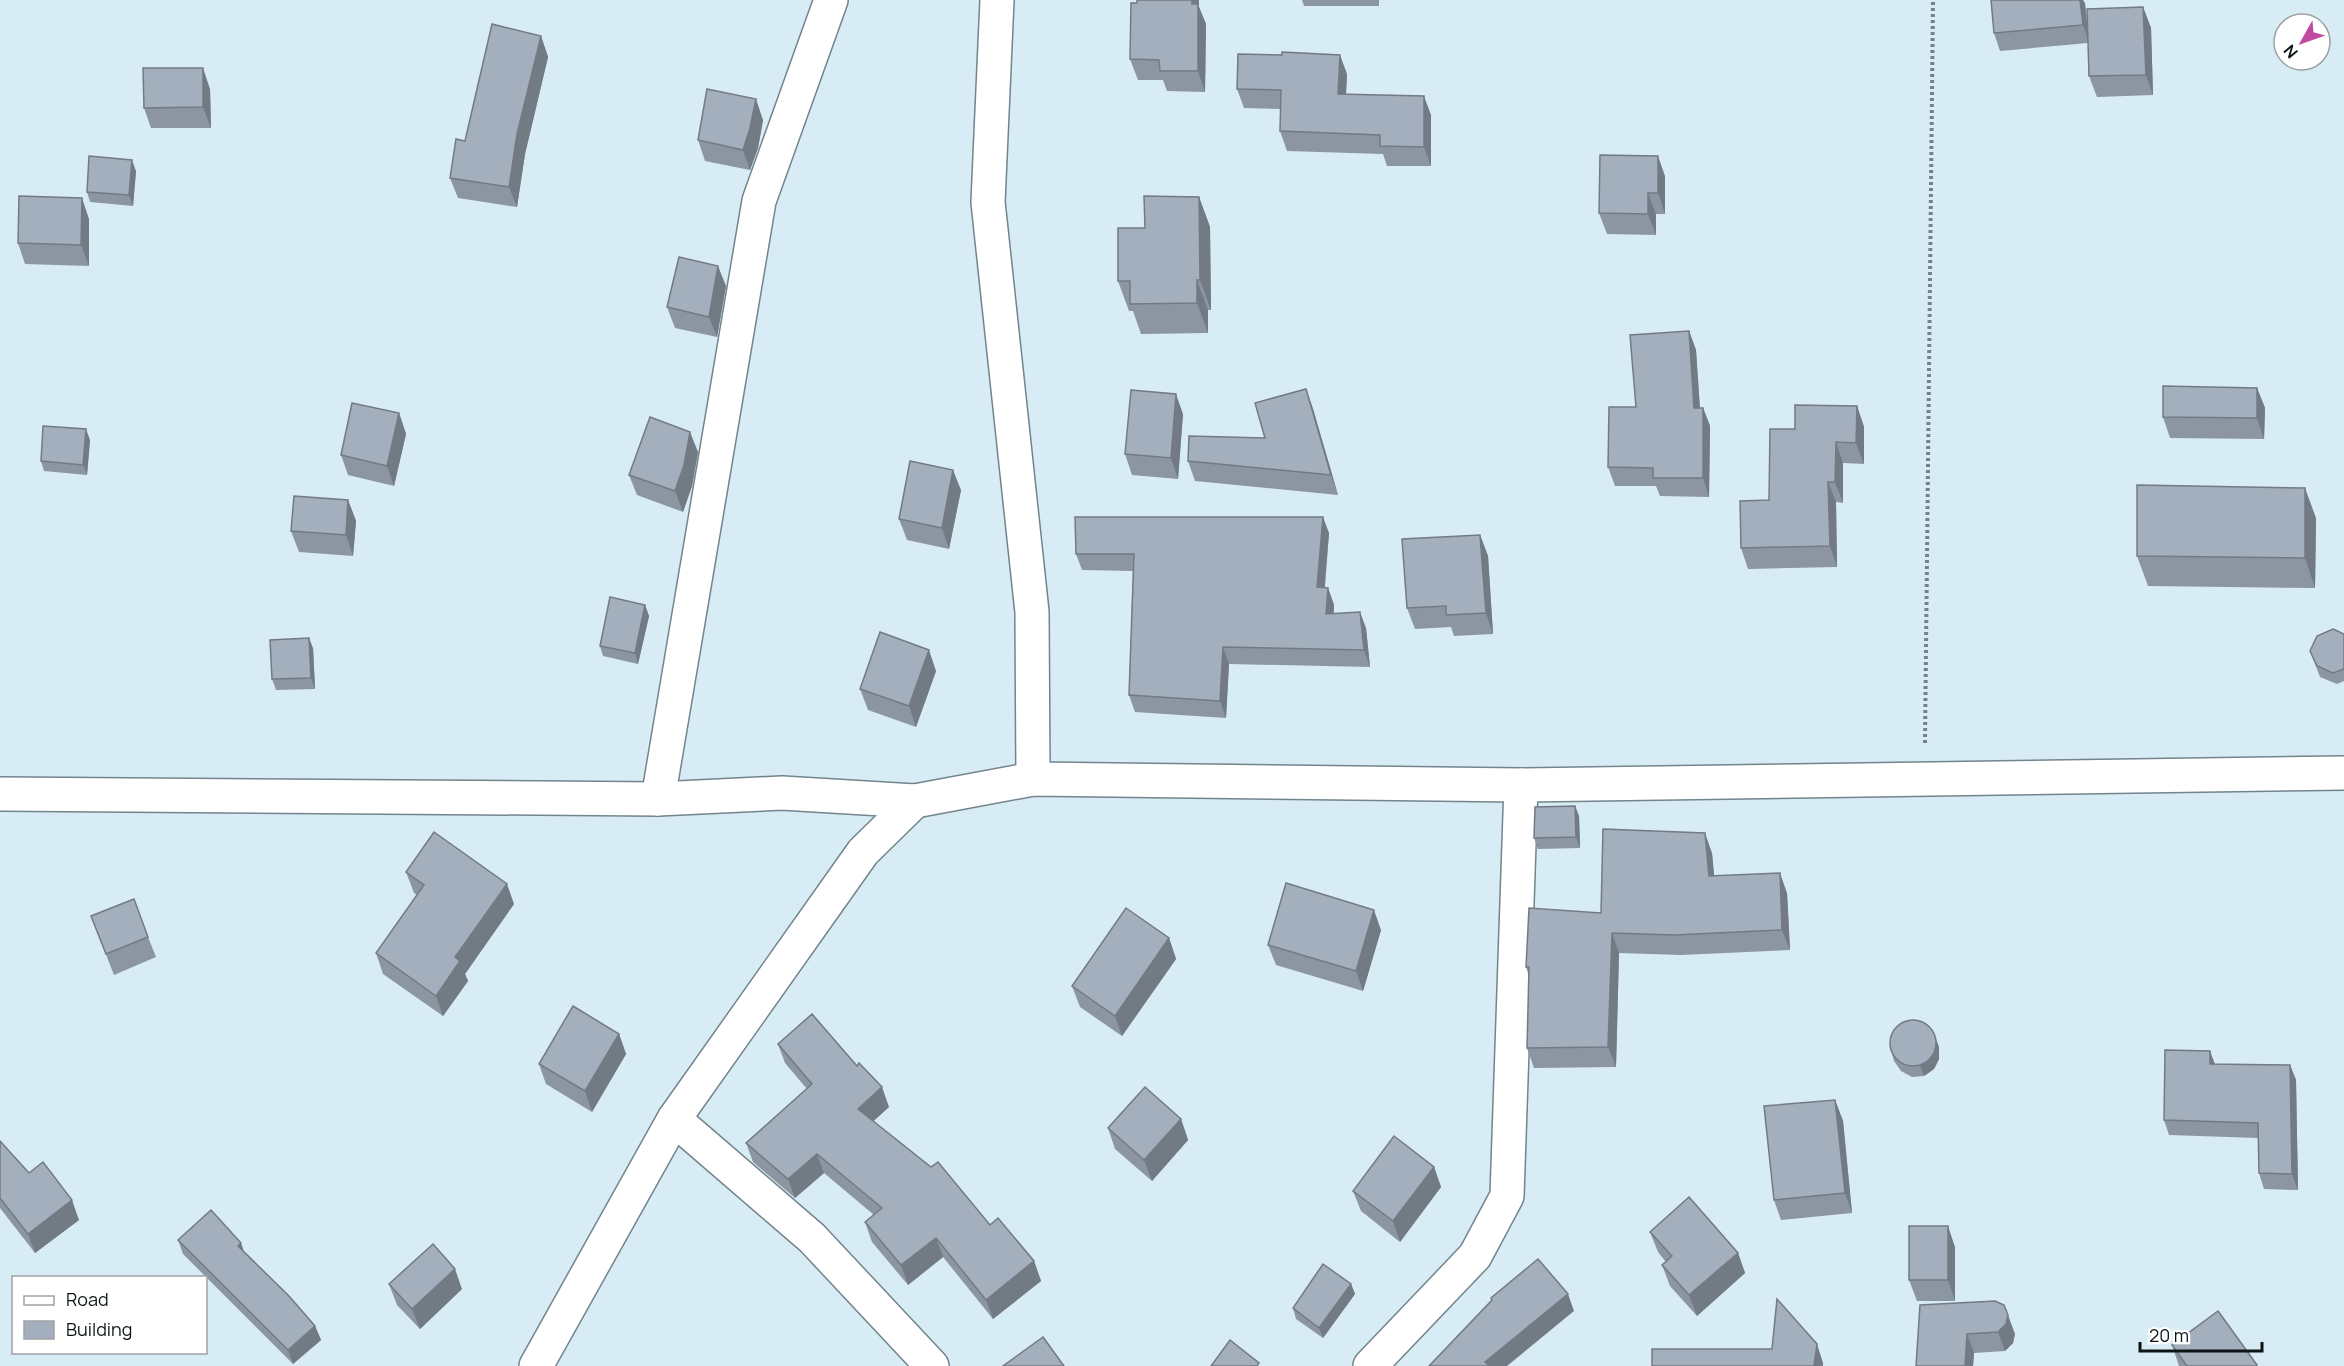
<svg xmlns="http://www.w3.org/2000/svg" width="2344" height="1366" viewBox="0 0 2344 1366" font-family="Manrope,sans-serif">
	<rect width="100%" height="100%" fill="#d8ecf5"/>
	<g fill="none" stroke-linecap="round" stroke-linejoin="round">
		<g stroke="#72848c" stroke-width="36">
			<g id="minor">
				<path d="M997,0L988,202L1032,612L1033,779"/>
				<path d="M0,794L658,799L782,793L915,801L1033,779L1521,785L2344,773"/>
				<path d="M658,799L759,201L831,0"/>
				<path d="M674,1119L812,1238L932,1366"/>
				<path d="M536,1366L674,1119L863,852L915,801"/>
				<path d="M1370,1366L1475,1256L1507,1196L1521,785"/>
			</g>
		</g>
		<path stroke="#758288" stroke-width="4" stroke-dasharray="3 3" stroke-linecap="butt" d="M1925,743L1933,0"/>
		<use href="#minor" stroke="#fff" stroke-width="33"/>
	</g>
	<g fill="#8c96a3">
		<path d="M1137,0H1199V7L1206,24L1205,92L1167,91L1163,80H1138L1130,59Z"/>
		<path d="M1302,0H1379V6H1304Z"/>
		<path d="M2085,3L2087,28L2143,7L2151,28L2153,95L2097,97L2089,76L2088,43L2000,51L1994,33Z"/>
		<path d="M541,36L548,57L525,154L517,207L458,198L450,178L465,141Z"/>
		<path d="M1347,74L1346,94L1431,115V166H1387L1383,154L1287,151L1280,131L1281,109L1244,108L1237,89Z"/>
		<path d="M210,89L211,128H151L144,108Z"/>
		<path d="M763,120L758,148L750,170L705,161L698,140Z"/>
		<path d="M136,171L133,206L90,202L87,192Z"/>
		<path d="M1665,176V214H1656V235L1607,234L1599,213Z"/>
		<path d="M1199,197L1210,227L1211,310H1208V333L1141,334L1133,311H1129L1118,281L1145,228Z"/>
		<path d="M89,219V266L25,264L18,243Z"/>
		<path d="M726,286L717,337L675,328L667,307Z"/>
		<path d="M1689,331L1696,350L1700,408H1703L1710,426L1709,497L1660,496L1656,486H1615L1608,467L1636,407Z"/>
		<path d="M2257,388L2265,408L2264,439L2170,438L2163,417Z"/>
		<path d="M1306,389L1313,409L1338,495L1195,481L1188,461L1265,438Z"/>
		<path d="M1857,406L1864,427V464L1843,463V503L1836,502L1837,567L1748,569L1741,548L1769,500L1795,429Z"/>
		<path d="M399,413L406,434L394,486L348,475L341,455Z"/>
		<path d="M1183,414L1178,479L1132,475L1125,454Z"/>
		<path d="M90,440L87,475L44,471L41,461Z"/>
		<path d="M698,452L692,486L683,512L637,495L629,475Z"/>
		<path d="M961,490L949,549L907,540L899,519Z"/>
		<path d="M348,500L356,521L353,556L299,552L291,531Z"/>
		<path d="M2316,518L2315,588L2148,586L2137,556Z"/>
		<path d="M1329,533L1325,588H1328L1334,605V613L1366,628L1370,667L1229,664L1226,718L1135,712L1129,695L1133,571L1082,570L1076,554Z"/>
		<path d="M1480,535L1488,556L1493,634L1454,636L1451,627L1415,629L1407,608Z"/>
		<path d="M645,605L649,616L638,664L603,656L600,646Z"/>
		<path d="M2344,634V681L2337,684L2320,677L2310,651Z"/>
		<path d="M313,648L315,689L276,690L272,679Z"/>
		<path d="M936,671L916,727L868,710L860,689Z"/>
		<path d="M1575,806L1579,816L1580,848L1538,849L1534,838Z"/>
		<path d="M1712,853L1714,875L1787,893L1790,950L1681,955L1619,953L1616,1067L1534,1068L1527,1048L1529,976L1526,967L1601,913Z"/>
		<path d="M406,872L514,904L465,974L468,981L443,1016L383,974L376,953L417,895L414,893Z"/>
		<path d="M91,916L148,937L156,957L114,975Z"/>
		<path d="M1381,930L1363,991L1276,965L1268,945Z"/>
		<path d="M1169,938L1176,959L1122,1036L1080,1007L1072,986Z"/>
		<path d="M619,1034L626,1054L592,1112L546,1084L539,1064Z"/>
		<path d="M778,1044L889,1107L873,1121L990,1225L1034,1261L1041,1281L993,1319L943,1257L908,1285L872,1242L865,1222L874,1215L824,1173L795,1198L753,1162L746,1143L807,1089L785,1063Z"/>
		<path d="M1939,1047V1059L1934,1069L1924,1076L1912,1077L1901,1071L1894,1061L1891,1050Z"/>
		<path d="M2215,1064L2290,1065L2296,1080L2298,1190L2264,1189L2259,1173L2258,1138L2169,1135L2164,1120Z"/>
		<path d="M1835,1100L1843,1121L1852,1213L1781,1220L1774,1200Z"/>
		<path d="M1181,1119L1188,1140L1152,1181L1115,1149L1108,1128Z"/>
		<path d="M0,1141L29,1173L79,1220L35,1253L0,1208Z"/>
		<path d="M1434,1167L1441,1187L1400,1242L1361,1211L1353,1191Z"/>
		<path d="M1650,1232L1738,1253L1745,1273L1697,1316L1670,1286L1662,1265L1666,1262L1658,1252Z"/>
		<path d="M178,1240L241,1243L244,1253L315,1326L321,1340L293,1364L183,1254Z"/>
		<path d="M1955,1247V1301H1917L1909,1280Z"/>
		<path d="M389,1284L462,1289L420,1329L397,1305Z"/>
		<path d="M1351,1284L1355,1294L1323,1338L1296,1319L1293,1308Z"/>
		<path d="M1995,1301L2015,1334L2013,1343L2005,1351L1974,1353L1973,1366H1916Z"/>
		<path d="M2218,1311L2257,1366H2179L2172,1345Z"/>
	</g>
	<g fill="#727a84">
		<path d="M1192,0H1199V7L1206,24L1205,92L1198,71Z"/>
		<path d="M2080,0H2083L2085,3L2089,43L2083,25Z"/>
		<path d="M2143,7L2151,28L2153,95L2146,75Z"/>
		<path d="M541,36L548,57L525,154L517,207L509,187L517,134Z"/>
		<path d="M1340,55L1347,74L1345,113L1338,94Z"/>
		<path d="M203,68L210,89L211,128L203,107Z"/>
		<path d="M1424,96L1431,115V166L1424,147Z"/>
		<path d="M756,99L763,120L758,148L750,170L743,150Z"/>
		<path d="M1658,156L1665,176V214L1658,193Z"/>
		<path d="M132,160L136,171L133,206L129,195Z"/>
		<path d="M1648,193L1656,214V235L1648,214Z"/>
		<path d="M1199,197L1210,227L1211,310L1200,280Z"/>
		<path d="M82,198L89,219V266L81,245Z"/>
		<path d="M718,266L726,286L717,337L709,317Z"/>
		<path d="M1197,280L1208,310V333L1197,303Z"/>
		<path d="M1689,331L1696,350L1701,426L1694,408Z"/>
		<path d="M2257,388L2265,408L2264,439L2257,418Z"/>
		<path d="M1306,389L1313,409L1338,495L1331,475Z"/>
		<path d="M1176,394L1183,414L1178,479L1171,458Z"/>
		<path d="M1857,406L1864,427V464L1856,443Z"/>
		<path d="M1703,408L1710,426L1709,497L1703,478Z"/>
		<path d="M399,413L406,434L394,486L387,466Z"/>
		<path d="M86,429L90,440L87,475L83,465Z"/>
		<path d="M690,432L698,452L692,486L683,512L675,491Z"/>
		<path d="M1836,442L1843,463V503L1835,482Z"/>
		<path d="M953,470L961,490L949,549L942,528Z"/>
		<path d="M1828,482L1836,502L1837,567L1830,546Z"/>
		<path d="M2305,488L2316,518L2315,588L2305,558Z"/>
		<path d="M348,500L356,521L353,556L346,535Z"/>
		<path d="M1323,517L1329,533L1323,603L1317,587Z"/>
		<path d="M1480,535L1488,556L1493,634L1486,613Z"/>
		<path d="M1328,588L1334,605L1332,631L1326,614Z"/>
		<path d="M645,605L649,616L638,664L635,653Z"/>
		<path d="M1360,612L1366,628L1370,667L1364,650Z"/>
		<path d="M309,638L313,648L315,689L311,678Z"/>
		<path d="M1223,647L1229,664L1226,718L1220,701Z"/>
		<path d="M929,650L936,671L916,727L909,706Z"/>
		<path d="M1575,806L1579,816L1580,848L1576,837Z"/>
		<path d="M1705,833L1712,853L1716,896L1709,876Z"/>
		<path d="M1780,873L1787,893L1790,950L1782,930Z"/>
		<path d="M507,884L514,904L465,974L468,981L443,1016L436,996L455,957Z"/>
		<path d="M1374,910L1381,930L1363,991L1356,971Z"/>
		<path d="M1612,933L1619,953L1616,1067L1608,1047Z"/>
		<path d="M1169,938L1176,959L1122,1036L1115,1016Z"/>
		<path d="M619,1034L626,1054L592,1112L585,1091Z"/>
		<path d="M1935,1036L1939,1047V1059L1934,1069L1924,1076L1920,1066Z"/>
		<path d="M2210,1051L2216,1067L2210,1064Z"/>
		<path d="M2290,1065L2296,1080L2298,1190L2292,1174Z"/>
		<path d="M882,1087L889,1107L866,1128L858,1109Z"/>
		<path d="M1835,1100L1843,1121L1852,1213L1845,1193Z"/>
		<path d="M1181,1119L1188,1140L1152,1181L1144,1160Z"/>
		<path d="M817,1154L824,1173L795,1198L788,1179Z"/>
		<path d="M1434,1167L1441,1187L1400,1242L1393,1221Z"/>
		<path d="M72,1200L79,1220L35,1253L28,1234Z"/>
		<path d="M1948,1226L1955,1247V1301L1948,1280Z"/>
		<path d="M936,1238L943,1257L908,1285L901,1265Z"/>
		<path d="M241,1243L246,1258L238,1246Z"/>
		<path d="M1738,1253L1745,1273L1697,1316L1689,1295Z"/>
		<path d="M1034,1261L1041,1281L993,1319L986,1300Z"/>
		<path d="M455,1269L462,1289L420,1329L412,1309Z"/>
		<path d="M1351,1284L1355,1294L1323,1338L1319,1328Z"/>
		<path d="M1568,1294L1574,1311L1507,1366H1487L1485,1362Z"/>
		<path d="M2008,1315L2015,1334L2013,1343L2005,1351L1998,1332Z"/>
		<path d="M315,1326L321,1340L293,1364L288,1350Z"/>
		<path d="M1967,1334L1974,1353L1973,1366H1965Z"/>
		<path d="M1817,1344L1823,1363V1366H1814Z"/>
	</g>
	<g fill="#a3afbd" stroke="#727a84" stroke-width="1.5">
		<path d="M1137,0H1192V4H1198V71H1160L1159,60L1130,59L1131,3H1137Z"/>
		<path d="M1991,0H2080L2083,25L1994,33Z"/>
		<path d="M2143,7L2146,75L2089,76L2087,9Z"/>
		<path d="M492,24L541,36L517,134L509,187L450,178L456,139L465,141Z"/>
		<path d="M1282,52L1340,55L1338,94L1424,96V147L1380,146V135L1280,131L1281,90L1237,89L1238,54L1282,55Z"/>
		<path d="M143,68H203V107L144,108Z"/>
		<path d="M707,89L756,99L750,128L743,150L698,140Z"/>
		<path d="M1600,155L1658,156V193H1648V214L1599,213Z"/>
		<path d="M89,156L132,160L129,195L87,192Z"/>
		<path d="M19,196L82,198L81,245L18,243Z"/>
		<path d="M1144,196L1199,197L1200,280H1197V303L1130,304V281H1118V228H1145Z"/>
		<path d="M679,257L718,266L709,317L667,307Z"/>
		<path d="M1689,331L1694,408H1703V478H1653V468L1608,467L1609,407H1636L1630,335Z"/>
		<path d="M2163,386L2257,388V418L2163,417Z"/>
		<path d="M1306,389L1331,475L1188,461L1189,436L1265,438L1255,403Z"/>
		<path d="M1131,390L1176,394L1171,458L1125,454Z"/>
		<path d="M352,403L399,413L387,466L341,455Z"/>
		<path d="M1795,405L1857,406L1856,443L1836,442L1835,482H1828L1830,546L1741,548L1740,501L1769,500L1770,429H1795Z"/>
		<path d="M650,417L690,432L684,465L675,491L629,475Z"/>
		<path d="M43,426L86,429L83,465L41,461Z"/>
		<path d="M910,461L953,470L942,528L899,519Z"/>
		<path d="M2137,485L2305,488V558L2137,556Z"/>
		<path d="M294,496L348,500L346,535L291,531Z"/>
		<path d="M1075,517H1323L1317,587L1328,588L1326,614L1360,612L1364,650L1223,647L1220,701L1129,695L1134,554H1076Z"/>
		<path d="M1480,535L1486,613L1446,615V606L1407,608L1402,539Z"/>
		<path d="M610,597L645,605L635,653L600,646Z"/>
		<path d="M2333,629L2344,634V669L2333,673L2317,666L2310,651L2317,636Z"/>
		<path d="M880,632L929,650L909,706L860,689Z"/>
		<path d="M309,638L311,678L272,679L270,640Z"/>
		<path d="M1575,806L1576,837L1534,838L1535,807Z"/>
		<path d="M1603,829L1705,833L1709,876L1780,873L1782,930L1674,935L1612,933L1608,1047L1527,1048L1529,967H1526L1529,908L1601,913Z"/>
		<path d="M434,832L507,884L455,957L460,961L436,996L376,953L424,885L406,872Z"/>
		<path d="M1286,883L1374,910L1356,971L1268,945Z"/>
		<path d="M134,899L148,937L106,954L91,916Z"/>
		<path d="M1126,908L1169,938L1115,1016L1072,986Z"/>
		<path d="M573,1006L619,1034L585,1091L539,1064Z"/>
		<path d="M812,1014L857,1066L859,1063L882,1087L858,1109L931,1167L938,1162L990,1225L998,1218L1034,1261L986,1300L936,1238L901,1265L865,1222L882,1208L817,1154L788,1179L746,1143L812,1084L778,1044Z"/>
		<circle cx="1913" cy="1043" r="23"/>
		<path d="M2165,1050L2210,1051V1064L2290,1065L2292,1174L2259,1173L2258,1123L2164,1120Z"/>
		<path d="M1145,1087L1181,1119L1144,1160L1108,1128Z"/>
		<path d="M1835,1100L1845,1193L1774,1200L1764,1106Z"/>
		<path d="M1394,1136L1434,1167L1393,1221L1353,1191Z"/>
		<path d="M0,1141L29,1173L43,1162L72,1200L28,1234L0,1198Z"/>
		<path d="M1689,1197L1738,1253L1689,1295L1662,1265L1672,1256L1650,1232Z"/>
		<path d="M211,1210L241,1243L238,1246L289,1296L315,1326L288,1350L178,1240Z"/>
		<rect x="1909" y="1226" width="39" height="54"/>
		<path d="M433,1244L455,1269L412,1309L389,1284Z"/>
		<path d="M1538,1259L1568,1294L1485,1362L1490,1366H1429L1492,1300L1491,1298Z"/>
		<path d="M1323,1264L1351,1284L1319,1328L1293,1308Z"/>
		<path d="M1777,1299L1817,1344L1814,1366H1652V1349H1772Z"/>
		<path d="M1995,1301L2004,1305L2008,1315L2006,1324L1998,1332L1967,1334L1965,1366H1916L1920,1305Z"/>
		<path d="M2218,1311L2257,1365L2256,1366H2187L2172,1345Z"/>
		<path d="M1043,1337L1064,1366H1003Z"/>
		<path d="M1230,1340L1259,1363L1257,1366H1211Z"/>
	</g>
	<rect x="12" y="1276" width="195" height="78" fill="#ffffff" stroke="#9ea1a2" stroke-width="1.5"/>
	<rect x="24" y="1296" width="30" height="9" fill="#ffffff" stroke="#9ea1a2" stroke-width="1.5"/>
	<text x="66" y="1306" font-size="18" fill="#0d1417">Road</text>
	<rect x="24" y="1321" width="30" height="18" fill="#a3afbd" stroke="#9ea1a2" stroke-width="1.5"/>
	<text x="66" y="1336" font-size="18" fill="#0d1417">Building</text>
	<g transform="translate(2302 42) rotate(230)"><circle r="28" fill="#ffffff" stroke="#9ea1a2" stroke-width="1.5"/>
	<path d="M0-4.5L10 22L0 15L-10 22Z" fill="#c04aa2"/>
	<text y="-9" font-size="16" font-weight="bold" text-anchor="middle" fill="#0d1417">N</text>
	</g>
	<path d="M2140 1342v9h122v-9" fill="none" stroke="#0d1417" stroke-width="3"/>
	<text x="2149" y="1342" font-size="18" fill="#0d1417" stroke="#ffffff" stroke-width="4.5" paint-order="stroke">20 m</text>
</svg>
